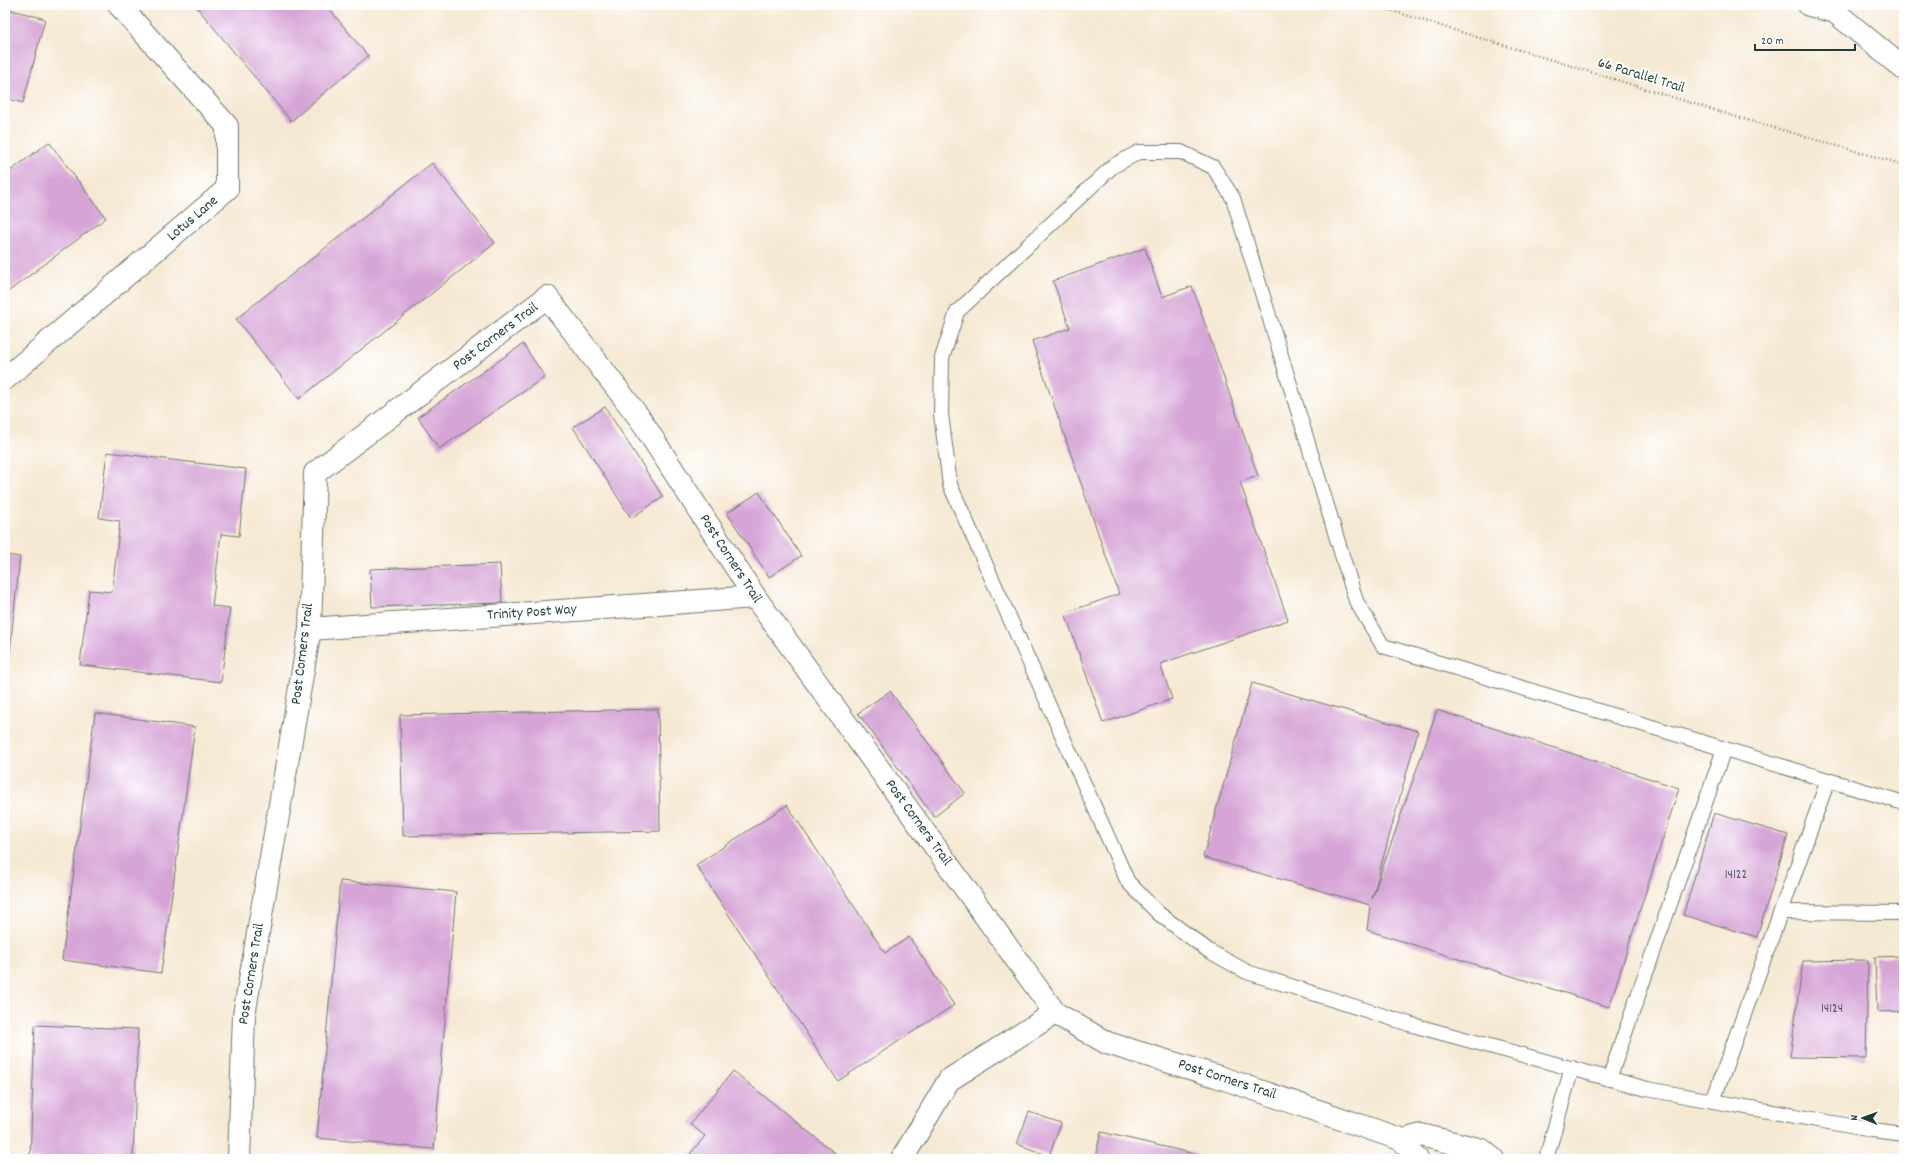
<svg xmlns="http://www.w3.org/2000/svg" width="1909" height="1164" viewBox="0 0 1909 1164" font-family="Dekko,sans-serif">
	<rect width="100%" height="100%" fill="#fff"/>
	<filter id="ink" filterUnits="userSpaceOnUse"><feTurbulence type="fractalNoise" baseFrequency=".025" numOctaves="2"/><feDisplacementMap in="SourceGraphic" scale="8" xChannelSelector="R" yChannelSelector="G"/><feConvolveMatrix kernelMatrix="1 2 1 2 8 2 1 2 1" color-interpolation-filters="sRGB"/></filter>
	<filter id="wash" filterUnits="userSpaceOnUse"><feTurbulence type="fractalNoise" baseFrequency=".012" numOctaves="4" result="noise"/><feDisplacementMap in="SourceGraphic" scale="16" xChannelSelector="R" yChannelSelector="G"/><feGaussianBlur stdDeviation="0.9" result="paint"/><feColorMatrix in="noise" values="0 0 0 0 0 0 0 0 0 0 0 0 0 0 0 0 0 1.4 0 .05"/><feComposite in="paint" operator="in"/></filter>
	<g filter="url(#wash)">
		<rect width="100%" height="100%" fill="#f6e9d3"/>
		<g id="blocks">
			<g fill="#d6a4d7">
				<path d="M195,5H326L368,56L291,121Z"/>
				<path d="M5,8L45,19L23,103L5,98Z"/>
				<path d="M49,142L106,218L5,294V175Z"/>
				<path d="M432,163L495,243L299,399L236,319Z"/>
				<path d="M1145,248L1162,297L1192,286L1258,476L1240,482L1288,620L1160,664L1172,699L1103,723L1065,613L1119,594L1032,341L1070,328L1053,281Z"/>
				<path d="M523,344L545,377L439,449L418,417Z"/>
				<path d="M605,407L663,497L631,518L573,427Z"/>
				<path d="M107,452L246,469L239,536L221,534L212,606L230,608L221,682L80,665L89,590L112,592L120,521L99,518Z"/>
				<path d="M759,492L801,556L769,577L727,513Z"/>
				<path d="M5,555L20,557L6,686H5Z"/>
				<path d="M500,564L502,603L372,607L370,569Z"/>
				<path d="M1252,683L1418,731L1372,899L1437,710L1679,788L1609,1007L1367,930L1370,905L1203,857Z"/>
				<path d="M890,691L965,793L934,817L858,713Z"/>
				<path d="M658,709L660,831L403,836L400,715Z"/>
				<path d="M95,713L195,727L161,973L62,960Z"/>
				<path d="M787,805L885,953L909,937L954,1005L838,1081L696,865Z"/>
				<path d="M1714,813L1788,835L1757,937L1683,915Z"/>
				<path d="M340,881L456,892L434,1149L317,1138Z"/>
				<path d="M1904,956V1011L1877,1012L1875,957Z"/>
				<path d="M1868,960L1866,1058L1790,1057L1803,961Z"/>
				<path d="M35,1025L138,1029L133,1159H30Z"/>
				<path d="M733,1071L836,1154L832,1159H686L705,1136L690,1124Z"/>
				<path d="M1029,1112L1061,1123L1049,1156L1017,1144Z"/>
				<path d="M1101,1132L1212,1158V1159H1095Z"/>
			</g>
		</g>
	</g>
	<g filter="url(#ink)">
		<use href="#blocks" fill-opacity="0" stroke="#6a796c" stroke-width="1"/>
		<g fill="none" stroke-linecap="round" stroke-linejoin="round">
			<g stroke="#6a796c" stroke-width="16">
				<g id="service">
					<path d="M1904,803L1383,646L1356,601L1233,198L1213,167L1181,152H1139L1113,166L957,312L942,358L941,414L950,485L1128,882L1158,913L1209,951L1247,972L1409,1024L1647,1089L1872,1130L1904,1134"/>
					<path d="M1781,912L1904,913"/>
					<path d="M1609,1079L1724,749"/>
					<path d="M1713,1101L1828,780"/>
					<path d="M1546,1159L1572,1068"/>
				</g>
			</g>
			<g stroke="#6a796c" stroke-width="24">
				<g id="minor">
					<path d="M5,379L227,189V126L119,5"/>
					<path d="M310,629L755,597"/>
					<path d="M1403,1140L1414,1157L1417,1159"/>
					<path d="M239,1159L244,1015L310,629L315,473L547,297L638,416L755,597L1055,1013L1107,1043L1216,1076L1403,1140L1421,1135L1482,1150L1493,1159"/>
					<path d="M902,1159L949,1080L1055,1013"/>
				</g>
			</g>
			<g stroke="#6a796c" stroke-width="24">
				<path id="motorway" d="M1809,5L1835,12L1904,69"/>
			</g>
			<path stroke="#6a796c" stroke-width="2.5" stroke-dasharray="1 3" stroke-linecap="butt" d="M1373,5L1737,117L1904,165"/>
			<use href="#service" stroke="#fff" stroke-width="14"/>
			<use href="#minor" stroke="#fff" stroke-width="22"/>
			<use href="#motorway" stroke="#fff" stroke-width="22"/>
		</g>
	</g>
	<g text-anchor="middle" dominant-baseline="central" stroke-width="4" stroke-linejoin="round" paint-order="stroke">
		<g font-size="13" fill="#4d575d">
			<text x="1736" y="875">14122</text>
			<text x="1832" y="1009">14124</text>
		</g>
		<g font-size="15" fill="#1f3d34" stroke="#fff">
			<text transform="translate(1641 76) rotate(17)">66 Parallel Trail</text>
			<text transform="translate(193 219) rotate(-40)">Lotus Lane</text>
			<text transform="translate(496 337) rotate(-37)">Post Corners Trail</text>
			<text transform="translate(730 559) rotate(57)">Post Corners Trail</text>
			<text transform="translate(532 613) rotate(-4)">Trinity Post Way</text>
			<text transform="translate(303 654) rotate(-83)">Post Corners Trail</text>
			<text transform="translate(918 823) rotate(54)">Post Corners Trail</text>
			<text transform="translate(252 974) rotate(-81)">Post Corners Trail</text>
			<text transform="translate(1227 1080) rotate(18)">Post Corners Trail</text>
		</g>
	</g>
	<rect width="1909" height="1164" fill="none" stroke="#fff" stroke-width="20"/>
	<g transform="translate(1863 1118) rotate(271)" stroke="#ffffff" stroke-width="3" paint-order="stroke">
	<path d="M0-3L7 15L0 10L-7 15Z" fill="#1f3d34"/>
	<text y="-6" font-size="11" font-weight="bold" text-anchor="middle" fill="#1f3d34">N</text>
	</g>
	<path d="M1755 44v6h100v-6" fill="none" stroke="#1f3d34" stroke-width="2"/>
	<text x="1761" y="44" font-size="12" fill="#1f3d34" stroke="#ffffff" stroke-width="3" paint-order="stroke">20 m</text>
</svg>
